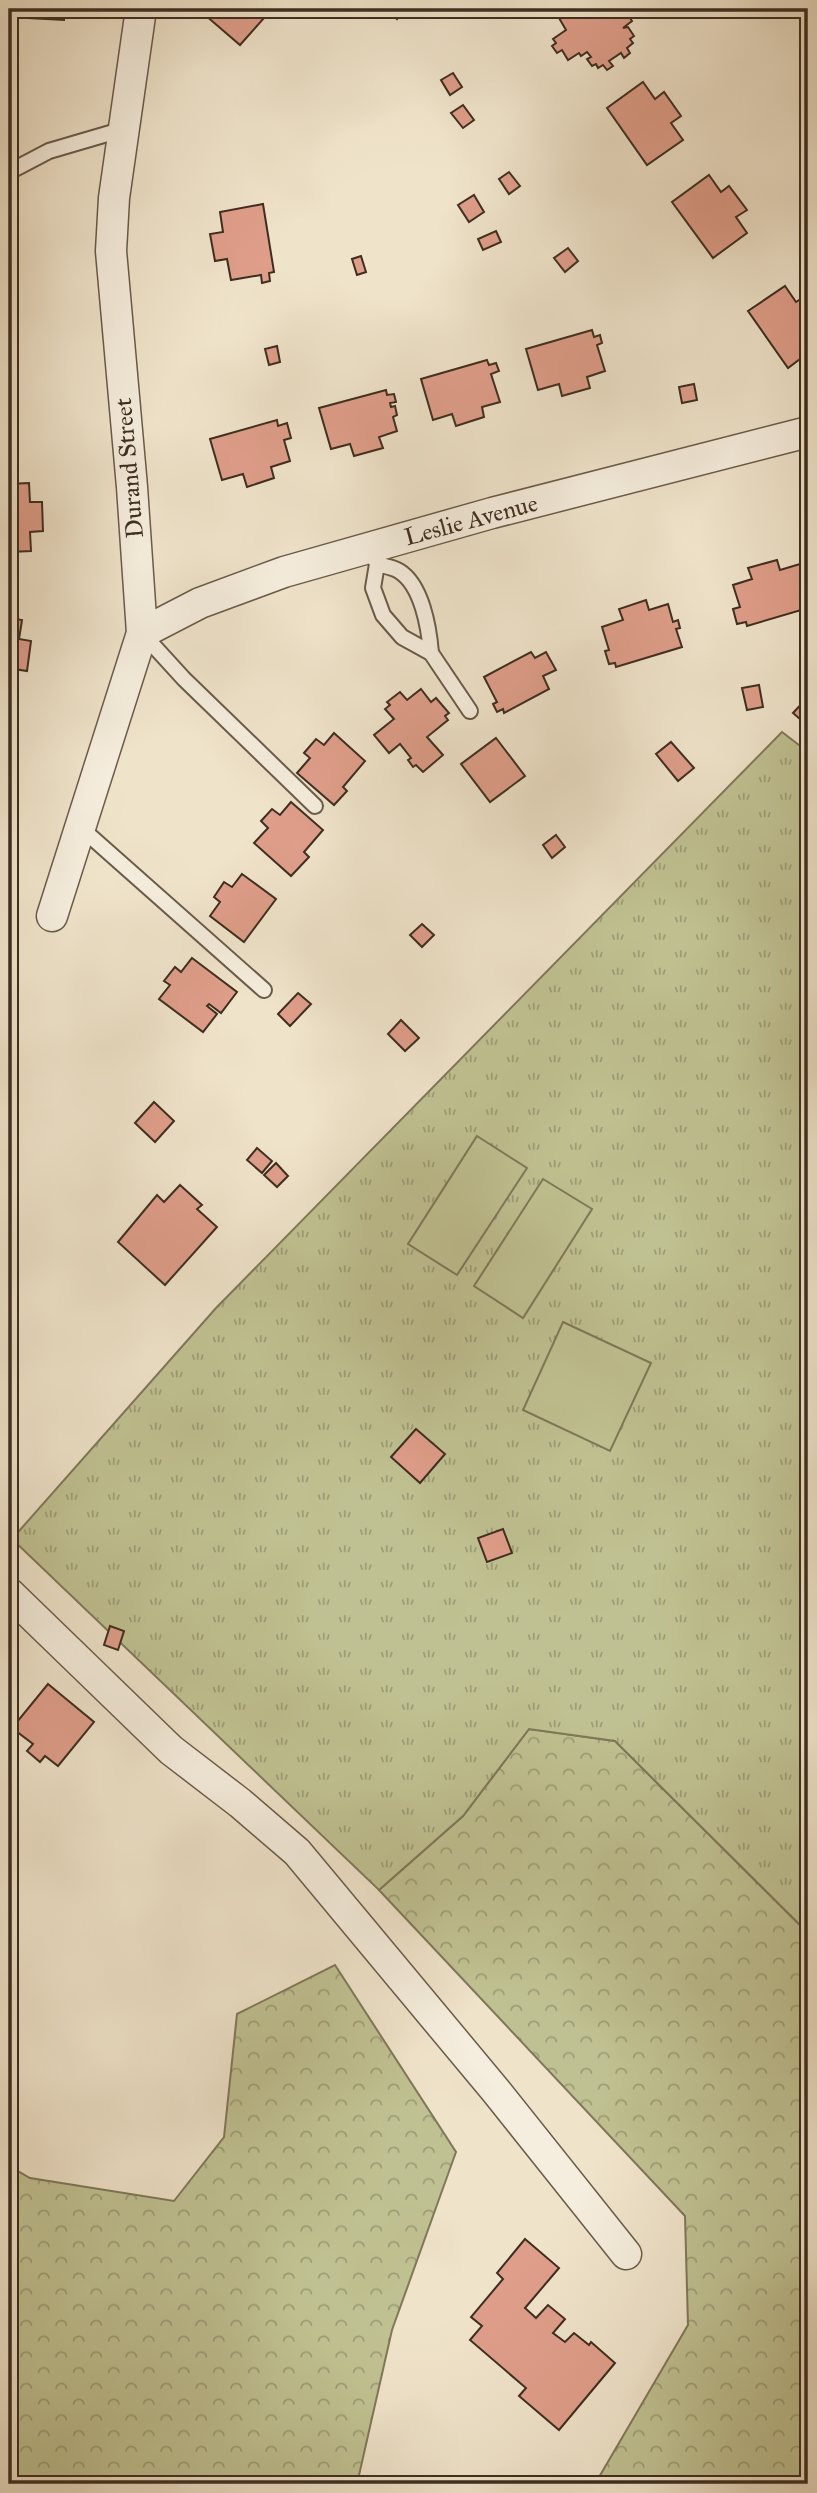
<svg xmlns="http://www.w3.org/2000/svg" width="817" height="2493" viewBox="0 0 817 2493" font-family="'IM FELL Great Primer',serif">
	<defs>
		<pattern id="forest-crowns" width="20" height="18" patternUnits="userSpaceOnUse" patternTransform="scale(1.75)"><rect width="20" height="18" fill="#c0c192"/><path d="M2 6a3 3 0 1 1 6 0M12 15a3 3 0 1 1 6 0" fill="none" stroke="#9d9d77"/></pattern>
		<pattern id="park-tufts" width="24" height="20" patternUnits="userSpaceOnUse" patternTransform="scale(1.75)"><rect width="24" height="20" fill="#c0c192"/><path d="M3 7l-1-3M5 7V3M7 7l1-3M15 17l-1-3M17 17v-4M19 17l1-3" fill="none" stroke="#9d9d77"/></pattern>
	</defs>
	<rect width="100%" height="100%" fill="#efe3ca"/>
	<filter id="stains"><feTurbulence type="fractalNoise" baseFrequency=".00286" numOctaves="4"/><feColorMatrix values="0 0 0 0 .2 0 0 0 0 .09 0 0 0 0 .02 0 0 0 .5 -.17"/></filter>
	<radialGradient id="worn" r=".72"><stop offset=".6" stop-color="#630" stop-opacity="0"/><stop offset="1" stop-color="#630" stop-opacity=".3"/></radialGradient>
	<g fill="url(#forest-crowns)" stroke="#7f7859" stroke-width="2">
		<path d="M529,1729L615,1741L808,1933V2484H595L688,2325L685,2216L379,1890L463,1816Z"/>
		<path d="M335,1965L456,2152L392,2330L357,2484H9V2166L30,2178L174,2201L224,2137L237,2014Z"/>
	</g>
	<path fill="url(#park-tufts)" stroke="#7f7859" stroke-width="2" d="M782,732L808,752V1933L615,1741L529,1729L463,1816L379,1890L12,1539L216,1308Z"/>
	<g fill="#c0c192" stroke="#7f7859" stroke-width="2">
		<path d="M477,1136L527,1168L457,1275L408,1244Z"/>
		<path d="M543,1179L592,1209L523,1318L474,1286Z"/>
		<path d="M808,1225V1792H805L801,1226Z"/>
		<path d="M563,1322L651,1363L610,1451L523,1410Z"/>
	</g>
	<g fill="#df9e8a" stroke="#3e2e20" stroke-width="2">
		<path d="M9,9H65L64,20L9,17Z"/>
		<path d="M211,9H272L240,45L205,15Z"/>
		<path d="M390,9H407L397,19L388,10Z"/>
		<path d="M563,9H624L632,21L623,28L628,27L634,36L630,39L633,43L627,48L630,53L624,58L621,53L609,61L613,66L607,70L603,65L598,68L596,64L592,66L587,59L591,57L587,52L581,56L579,53L568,60L562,50L557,53L552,46L556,43L553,39L566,30L559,18L561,17L558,12Z"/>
		<path d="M453,73L462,87L450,95L441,80Z"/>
		<path d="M643,82L655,99L664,92L681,116L671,123L683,140L647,165L607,108Z"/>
		<path d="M463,105L474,120L463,128L451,113Z"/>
		<path d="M509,172L520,186L509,194L499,179Z"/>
		<path d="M709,175L721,192L729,186L747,210L736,217L747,233L713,258L672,202Z"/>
		<path d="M474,195L484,212L469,222L458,205Z"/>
		<path d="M263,204L274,272L269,273L270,281L262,283L261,275L231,280L227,259L215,261L210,234L223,232L220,212Z"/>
		<path d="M496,231L501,242L483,250L478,239Z"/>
		<path d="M568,248L578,261L565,272L554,258Z"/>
		<path d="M361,256L366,272L357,275L352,259Z"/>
		<path d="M785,286L796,302L804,297L808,302V353L788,368L748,311Z"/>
		<path d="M592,330L594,337L600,335L602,343L597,345L605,371L587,377L590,388L562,396L559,384L538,390L526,349Z"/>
		<path d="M277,346L280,362L269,365L265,349Z"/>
		<path d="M487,360L489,365L496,363L499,371L491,374L500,402L482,407L484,417L456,426L452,414L433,420L421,379Z"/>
		<path d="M694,384L697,400L682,403L679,387Z"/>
		<path d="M386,390L387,395L394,394L396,402L390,403L391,407L395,406L397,415L393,417L397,431L379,437L383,448L354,456L350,444L331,449L319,408Z"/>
		<path d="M277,420L278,426L287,423L291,438L284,440L290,461L271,467L274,478L247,487L243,474L222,480L210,439Z"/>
		<path d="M29,483L30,502H42L43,531L30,532L31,551L9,552V484Z"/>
		<path d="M777,560L780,570L800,564L808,591V608L747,626L746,622L737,624L733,609L740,607L733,585L752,579L748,568Z"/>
		<path d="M646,600L649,610L668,604L673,622L678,620L680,628L676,629L682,647L616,667L615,663L609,664L605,651L609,650L602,627L623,620L619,609Z"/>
		<path d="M9,618L22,620L19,639L31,641L27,671L14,669L11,688H9Z"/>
		<path d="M531,652L535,658L546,652L556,670L543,676L549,689L504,713L503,709L497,712L493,704L497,702L484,677Z"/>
		<path d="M759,685L763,707L747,710L742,688Z"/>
		<path d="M421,689L431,702L436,698L449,713L445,716L448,720L427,737L443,755L423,772L416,765L413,767L408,760L411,758L400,744L389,753L374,735L394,719L385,709L390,705L387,702L400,692L407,700Z"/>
		<path d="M808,697V726L793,713Z"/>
		<path d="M334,733L365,761L343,787L347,791L334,805L297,773L310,758L304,753L316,739L324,745Z"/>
		<path d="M496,738L525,776L490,802L461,764Z"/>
		<path d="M671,742L694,768L678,781L656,754Z"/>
		<path d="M291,802L323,830L304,852L309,857L291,876L254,843L268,828L261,821L272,809L280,815Z"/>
		<path d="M556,835L565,847L552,858L543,845Z"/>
		<path d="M242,874L276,899L244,942L210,916L220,902L214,897L224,882L232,887Z"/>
		<path d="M422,924L434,935L422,947L410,935Z"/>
		<path d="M192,958L237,992L221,1013L209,1004L207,1006L217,1014L203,1032L159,999L170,985L164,981L175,967L181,972Z"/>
		<path d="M298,993L311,1004L290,1026L278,1014Z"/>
		<path d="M401,1020L419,1038L405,1051L388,1034Z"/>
		<path d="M154,1102L174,1121L155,1142L135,1123Z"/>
		<path d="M257,1148L272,1161L262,1173L247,1160Z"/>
		<path d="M276,1163L288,1176L277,1187L264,1175Z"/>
		<path d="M180,1185L202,1205L197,1209L217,1227L165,1285L118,1242L157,1195L164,1202Z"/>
		<path d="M416,1429L445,1454L420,1483L391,1457Z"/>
		<path d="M503,1529L512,1553L487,1562L478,1538Z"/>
		<path d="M110,1626L124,1631L118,1650L104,1645Z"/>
		<path d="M48,1684L94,1722L58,1766L45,1756L40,1762L27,1751L33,1744L12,1728Z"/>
		<path d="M525,2239L559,2268L525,2308L536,2318L548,2305L565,2319L553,2333L565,2342L574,2333L589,2345L591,2342L615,2363L559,2430L519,2396L526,2388L470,2340L482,2326L471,2317L503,2279L497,2273Z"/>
	</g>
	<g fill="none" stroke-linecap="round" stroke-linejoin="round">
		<g stroke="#6a5b4a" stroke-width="18">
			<g id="service">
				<path d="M9,172L49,151L124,129"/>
				<path d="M370,547L377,564L373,588L383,615L402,637L431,653L470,711"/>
				<path d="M377,564C384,566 393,567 399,571C422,585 429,628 431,653"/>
				<path d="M142,633L184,679L315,806"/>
				<path d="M80,827L264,990"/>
			</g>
		</g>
		<g stroke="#6a5b4a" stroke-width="33">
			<g id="minor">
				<path d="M142,633L200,603L284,572L492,513L808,432"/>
				<path d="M52,916L142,633L132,487L111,251L114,198L141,9"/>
				<path d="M9,1593L171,1750L240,1803L297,1852L496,2091L626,2254"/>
			</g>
		</g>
		<use href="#service" stroke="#f5eddd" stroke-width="14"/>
		<use href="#minor" stroke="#f5eddd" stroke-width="30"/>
	</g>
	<g text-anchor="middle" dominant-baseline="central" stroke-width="7" stroke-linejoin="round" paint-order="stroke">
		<g font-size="24" fill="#3e2e20" stroke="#f5eddd">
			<text transform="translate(129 468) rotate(-95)">Durand Street</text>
			<text transform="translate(471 520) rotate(-15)">Leslie Avenue</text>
		</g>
	</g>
	<rect width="817" height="2493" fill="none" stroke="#efe3ca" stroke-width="35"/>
	<rect x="10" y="10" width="796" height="2472" fill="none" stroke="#3e2e20" stroke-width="3.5"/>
	<rect x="18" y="18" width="782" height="2458" fill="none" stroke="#3e2e20" stroke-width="2"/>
	<rect width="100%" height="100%" filter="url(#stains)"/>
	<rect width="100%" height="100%" fill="url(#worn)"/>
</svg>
